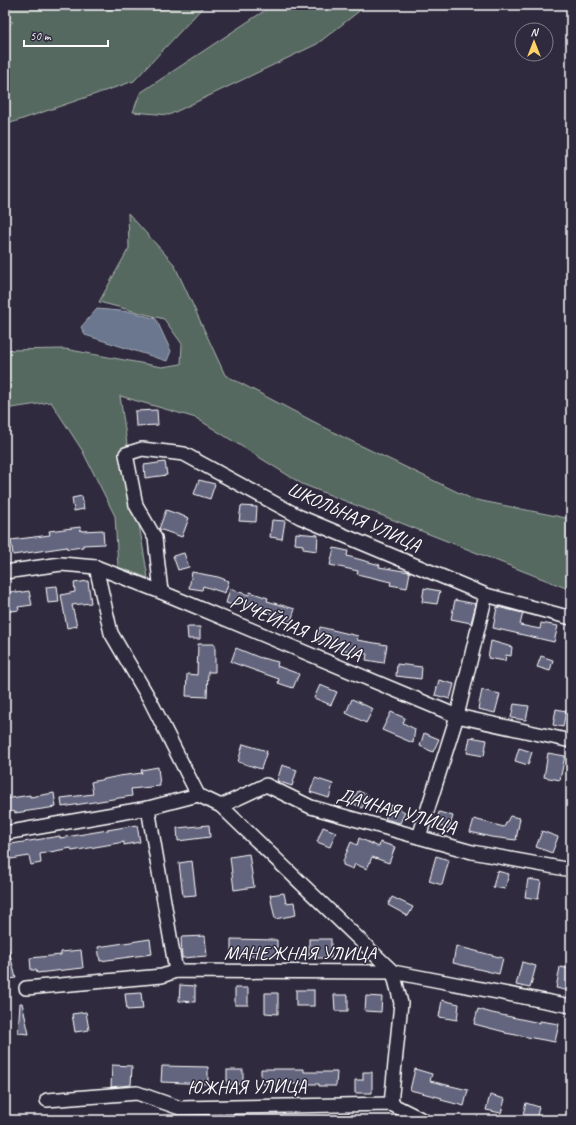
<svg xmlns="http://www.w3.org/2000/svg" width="576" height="1125" viewBox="0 0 576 1125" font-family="Caveat,sans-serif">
	<rect width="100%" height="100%" fill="#2f2a3d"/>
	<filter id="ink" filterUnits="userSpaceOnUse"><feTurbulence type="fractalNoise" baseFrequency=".025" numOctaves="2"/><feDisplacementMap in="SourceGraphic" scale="8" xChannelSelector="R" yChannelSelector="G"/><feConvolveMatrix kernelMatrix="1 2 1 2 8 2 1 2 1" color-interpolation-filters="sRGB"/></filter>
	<g filter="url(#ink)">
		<g fill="#576961" stroke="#abb4b0">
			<path d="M192,5H205L134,81L5,125V28L13,22L5,20V6L151,10Z"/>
			<path d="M273,5H367L317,44L169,115L133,112L140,93Z"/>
			<path d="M128,213L174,264L225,375L343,437L472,499L571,519V590L302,484L196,418L120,396L138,518L148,578L118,567L115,516L82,450L51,402L5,409V350L65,349L162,367L181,364L182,344L164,319L99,302L129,248Z"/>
		</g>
		<g fill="#6a778e" stroke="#a6adbb">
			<path d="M5,5H169L151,10L5,6Z"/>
			<path d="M97,309L132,312L156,319L171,351L167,361L85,335L81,327Z"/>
		</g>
		<g fill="#64657f" stroke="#fff">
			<path d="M157,410L158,425L136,426L135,411Z"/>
			<path d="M165,462L167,475L145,478L144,465Z"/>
			<path d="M199,480L215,484L210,499L194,494Z"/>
			<path d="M82,496L84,509L74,511L72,498Z"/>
			<path d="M241,506L257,507L256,522L239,521Z"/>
			<path d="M166,510L189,518L182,537L159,529Z"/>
			<path d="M272,520L285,521L282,539L270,537Z"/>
			<path d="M80,527L81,531L103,530L104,544L83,545V547L67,549V547L13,555L11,540L50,535L49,531Z"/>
			<path d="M296,533L318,535L317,551L303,549V545L295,544Z"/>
			<path d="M334,548L348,551L347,556L380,565L379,567L410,572L407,588L390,585L391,582L357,574L358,571L330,565Z"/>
			<path d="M184,553L189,567L178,570L173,556Z"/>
			<path d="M192,572L218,577L229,581L225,593L203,586L202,590L189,588Z"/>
			<path d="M88,581L91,603L72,605L77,626L67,628L61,595L75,592L74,583Z"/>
			<path d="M57,586L59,602L48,603L46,587Z"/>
			<path d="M424,588L440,591L437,604L422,602Z"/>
			<path d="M230,589L249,595L250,592L268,598L267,601L295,609L290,624L276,620L277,616L238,602L237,606L226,603Z"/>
			<path d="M16,591V593L29,591L32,605L18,607L19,610L5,612V593Z"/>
			<path d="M455,600L476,604L471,623L451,619Z"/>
			<path d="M497,607L523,613L520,625L540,629L541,623L558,626L554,642L493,628Z"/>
			<path d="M187,627H200V639H188Z"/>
			<path d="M320,627L358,636L357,640L387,645L384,663L366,660L367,654L340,649L316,641Z"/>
			<path d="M491,641L512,647L511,656L506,655L505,661L488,658Z"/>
			<path d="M198,644H215V672H208L207,697L186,696L187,674L197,675Z"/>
			<path d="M236,648L258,657L278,662L277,666L299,674L293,688L278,683L279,679L231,662Z"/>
			<path d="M541,656L553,660L550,671L537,667Z"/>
			<path d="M397,664L422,667L421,679L396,676Z"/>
			<path d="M439,680L454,684L450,699L435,695Z"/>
			<path d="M320,685L337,692L331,705L314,698Z"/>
			<path d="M482,690L500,694L495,713L478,709Z"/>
			<path d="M352,699L373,709L366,723L346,713Z"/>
			<path d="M514,704L529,706L526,720L511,718Z"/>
			<path d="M556,709L566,711L563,727L553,725Z"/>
			<path d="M391,712L405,718L403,723L415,729L413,743L382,730Z"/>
			<path d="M424,733L439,739L433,752L420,746Z"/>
			<path d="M470,737L487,740L484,756L467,753Z"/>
			<path d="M243,744L267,751L261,769L238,762Z"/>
			<path d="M519,748L532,752L528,765L515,761Z"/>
			<path d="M548,753L565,756L560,780L544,777Z"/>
			<path d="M282,765L297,770L292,786L277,781Z"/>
			<path d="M158,767L160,786L131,789L132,796L62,807L61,798L93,794L91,782L119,776L142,773L141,770Z"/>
			<path d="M315,778L333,784L329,798L310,792Z"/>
			<path d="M358,791L368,795L362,808L352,803Z"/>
			<path d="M54,793L56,807L15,813L14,811L5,813V799L30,795V797Z"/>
			<path d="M391,805L405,812L400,823L385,819Z"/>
			<path d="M439,812L453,816L449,829L436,825Z"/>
			<path d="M510,816L520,818L516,840L491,837L470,832L474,819L504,827Z"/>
			<path d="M137,825L140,842L124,845V842L72,851L71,848L40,854L41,863L31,865L29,856L5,860V845L60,836V838Z"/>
			<path d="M209,825L210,837L178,841L177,828Z"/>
			<path d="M323,827L336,832L330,847L317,842Z"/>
			<path d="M542,831L558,837L552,853L536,847Z"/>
			<path d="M359,838L379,847L380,842L395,847L389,863L372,857L367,869L355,864L353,869L343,865V861L351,842L357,845Z"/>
			<path d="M249,854L254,887L234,890L230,857Z"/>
			<path d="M436,856L449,860L442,885L429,881Z"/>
			<path d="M192,861L196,895L183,896L179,863Z"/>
			<path d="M497,871L509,874L505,889L493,887Z"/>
			<path d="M528,879L541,881L538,899L525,897Z"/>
			<path d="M284,893L286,903L294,902L296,915L275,919L270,895Z"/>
			<path d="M392,897L413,907L408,916L388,905Z"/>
			<path d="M205,936L207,956L182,958L181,937Z"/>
			<path d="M150,939L152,954L100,961L98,947Z"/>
			<path d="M231,939L277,940V956H231Z"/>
			<rect x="309" y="939" width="22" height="19"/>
			<path d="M456,946L503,958L499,974L453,963Z"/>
			<path d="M8,947L16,978L5,980V948Z"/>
			<path d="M81,950L83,968L37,973L36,970H31L30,958L61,955V952Z"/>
			<path d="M522,962L536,966L530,988L516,985Z"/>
			<path d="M560,967L571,969V984L569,991L556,988Z"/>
			<path d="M180,985L195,986V1002L179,1001Z"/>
			<rect x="235" y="988" width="13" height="17"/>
			<rect x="296" y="990" width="18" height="16"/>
			<path d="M141,993L143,1009L127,1010L125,994Z"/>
			<path d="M265,993H278V1014L265,1013Z"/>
			<path d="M334,995H348V1011H335Z"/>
			<path d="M366,996L382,997L381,1012L365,1011Z"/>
			<path d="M442,1000L459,1004L457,1020L439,1017Z"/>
			<path d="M20,1003H22L29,1034L18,1033Z"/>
			<path d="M478,1009L492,1013L540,1023V1021L559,1024L555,1042L505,1033V1032L474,1024Z"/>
			<path d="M86,1012L89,1030L75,1032L72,1014Z"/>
			<path d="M112,1065L132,1066L131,1085L111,1087Z"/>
			<path d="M162,1066L208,1067V1084L161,1082Z"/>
			<path d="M261,1069H304V1072H337L336,1086H319V1084H261Z"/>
			<path d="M415,1069L432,1074L430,1081L468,1090L464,1106L441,1100L442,1098L410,1090Z"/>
			<rect x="227" y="1070" width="16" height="14"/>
			<path d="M363,1072H372V1093H355V1080H363Z"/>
			<path d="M490,1095L505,1099L501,1113L486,1110Z"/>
			<path d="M526,1103L539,1107L536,1120L522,1118Z"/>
		</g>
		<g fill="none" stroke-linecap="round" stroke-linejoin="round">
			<g stroke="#fff" stroke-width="16">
				<g id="street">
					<path d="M96,567L111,633L150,700L198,795L221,806L393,972L401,1003L391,1104"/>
					<path d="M5,572L61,564L96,567L161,592L457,716L571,741"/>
					<path d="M161,592L155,538L136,505L126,454L142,449L184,454L300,517L486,595L571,618"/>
					<path d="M221,806L266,785L311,807L472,852L571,870"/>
					<path d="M148,808L176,971"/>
					<path d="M5,833L148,808L198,795"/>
					<path d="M419,837L457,716L486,595"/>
					<path d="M26,988L162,976L176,971L393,972L571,1006"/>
					<path d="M47,1100L137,1093L180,1108L391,1104L423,1120"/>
				</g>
			</g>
			<use href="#street" stroke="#2f2a3d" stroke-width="13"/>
		</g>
	</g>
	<g text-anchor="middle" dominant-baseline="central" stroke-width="3" stroke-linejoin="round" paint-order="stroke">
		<g font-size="19" fill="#fff" stroke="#2f2a3d">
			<text transform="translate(354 517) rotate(24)">ШКОЛЬНАЯ УЛИЦА</text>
			<text transform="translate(296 628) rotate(23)">РУЧЕЙНАЯ УЛИЦА</text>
			<text transform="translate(397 811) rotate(16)">ДАЧНАЯ УЛИЦА</text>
			<text x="300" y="953">МАНЕЖНАЯ УЛИЦА</text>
			<text transform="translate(247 1087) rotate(-1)">ЮЖНАЯ УЛИЦА</text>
		</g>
	</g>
	<rect width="576" height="1125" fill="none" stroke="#2f2a3d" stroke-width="20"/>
	<rect x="10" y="10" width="556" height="1105" fill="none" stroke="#fff" stroke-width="1.5" filter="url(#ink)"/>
	<g transform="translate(534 42)"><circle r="19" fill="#2f2a3d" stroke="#827f8b"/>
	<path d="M0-3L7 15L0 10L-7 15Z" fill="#ffd166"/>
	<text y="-6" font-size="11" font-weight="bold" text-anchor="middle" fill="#ffffff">N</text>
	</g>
	<path d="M24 40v6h84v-6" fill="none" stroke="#ffffff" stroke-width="2"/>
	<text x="30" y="40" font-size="12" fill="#ffffff" stroke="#2f2a3d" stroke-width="3" paint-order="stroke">50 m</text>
</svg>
